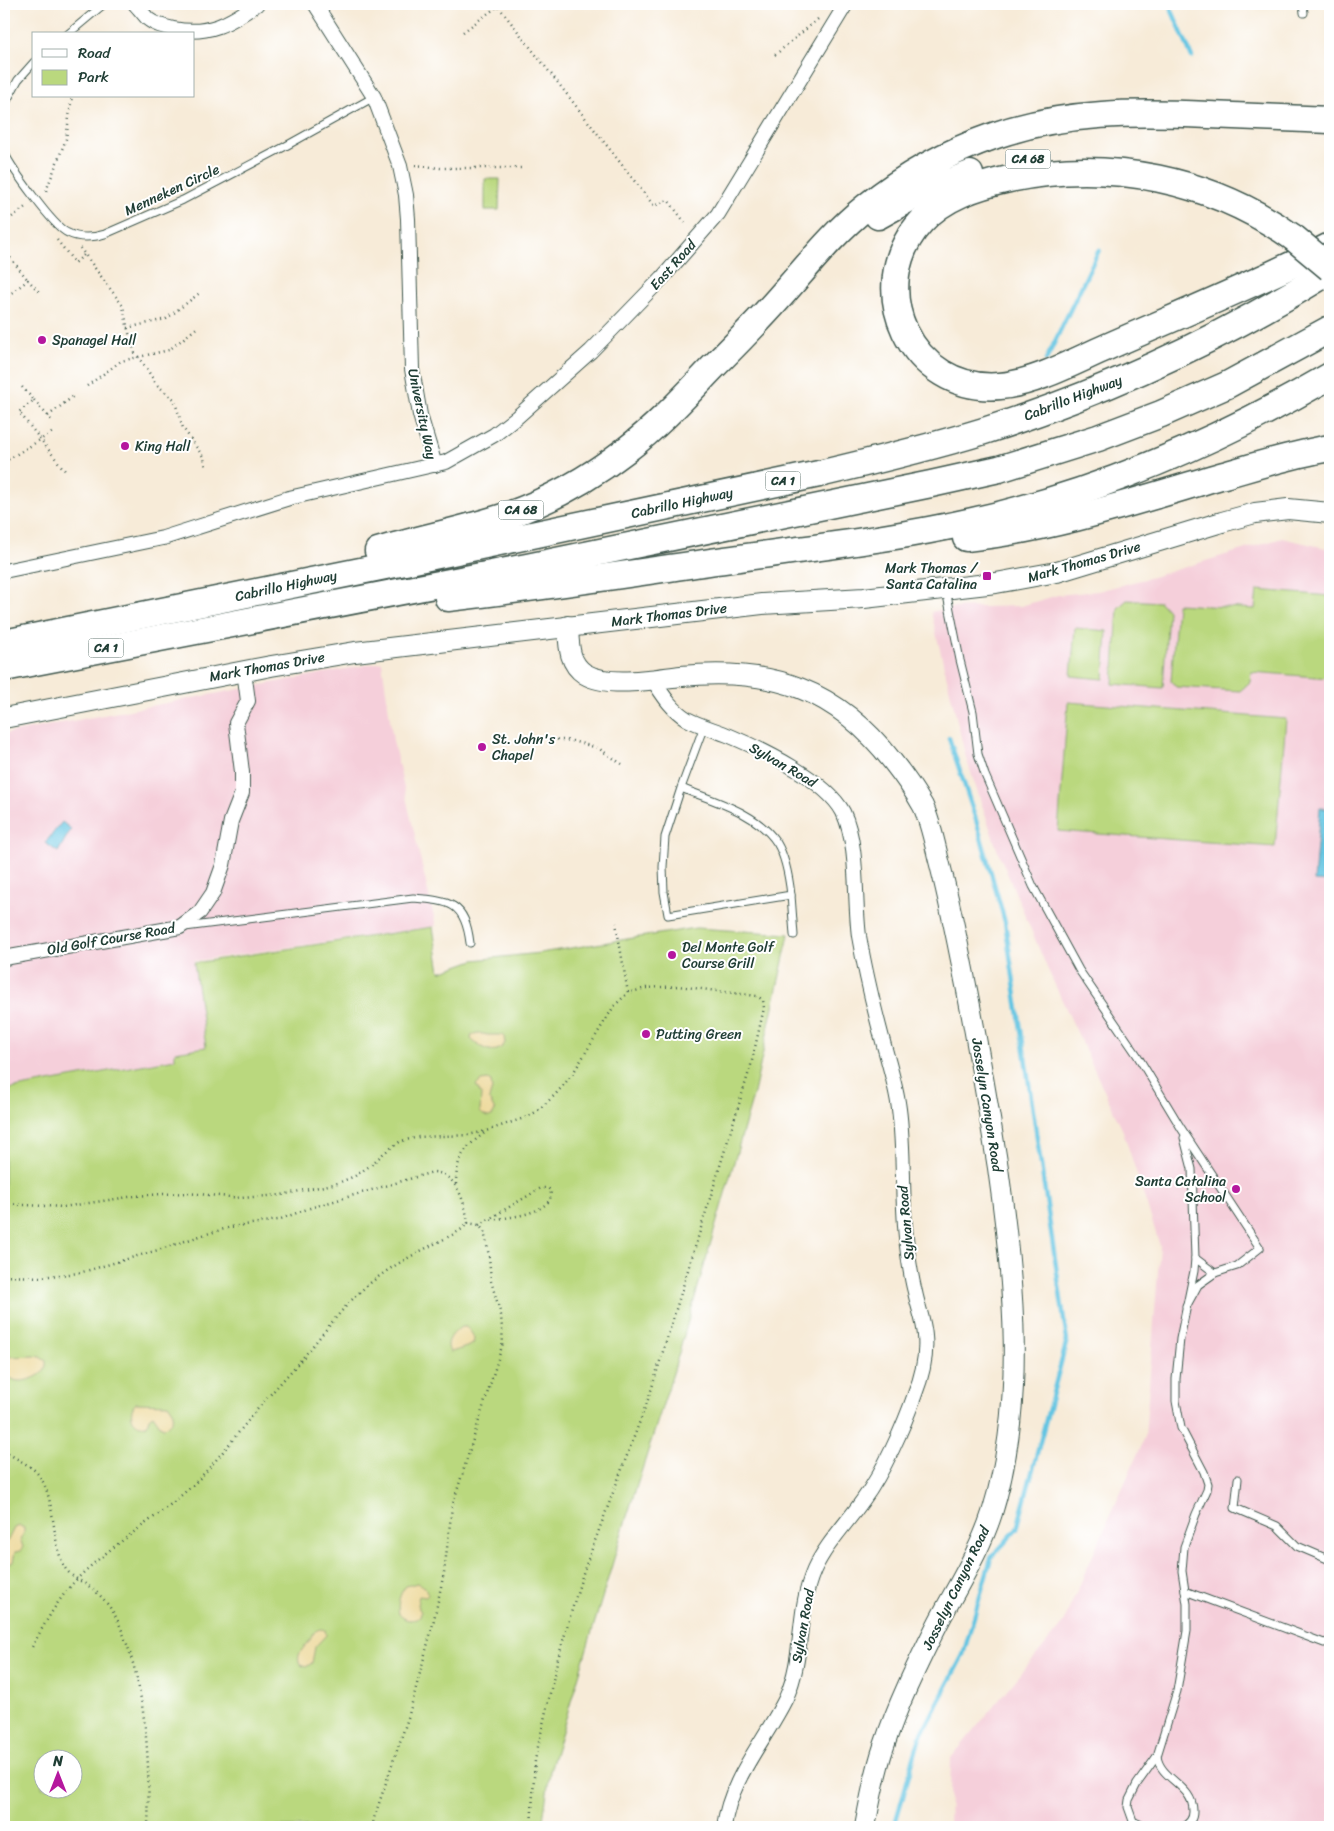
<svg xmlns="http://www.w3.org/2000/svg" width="1334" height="1831" viewBox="0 0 1334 1831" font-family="Sriracha,sans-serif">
	<rect width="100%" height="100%" fill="#fff"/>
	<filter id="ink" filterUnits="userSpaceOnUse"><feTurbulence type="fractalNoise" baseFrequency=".02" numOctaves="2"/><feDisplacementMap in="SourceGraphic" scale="10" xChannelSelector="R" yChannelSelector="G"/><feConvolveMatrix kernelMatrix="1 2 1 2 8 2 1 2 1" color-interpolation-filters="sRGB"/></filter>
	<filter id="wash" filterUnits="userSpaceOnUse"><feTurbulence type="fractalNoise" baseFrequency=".0096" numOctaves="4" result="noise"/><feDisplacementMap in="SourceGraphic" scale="20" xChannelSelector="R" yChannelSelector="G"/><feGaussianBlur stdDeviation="1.12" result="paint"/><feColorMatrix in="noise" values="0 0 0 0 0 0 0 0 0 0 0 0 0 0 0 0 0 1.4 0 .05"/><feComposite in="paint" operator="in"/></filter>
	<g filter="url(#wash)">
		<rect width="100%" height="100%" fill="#f7ebd8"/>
		<g fill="#f5cfda">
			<path d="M1282,538L1330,549V1827H949L951,1758L1063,1623L1145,1437L1160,1246L1123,1131L1048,970L997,849L966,758L931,612L949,608L1021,606L1058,595L1098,591L1149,578Z"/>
			<path d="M382,662L393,741L436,926L194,961L206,1047L175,1052L176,1059L4,1090V734Z"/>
		</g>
		<g fill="#bad87e" stroke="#6c8a59" fill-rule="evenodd">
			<path d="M485,179H500L499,210H485Z"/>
			<path d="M1257,590L1330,596V678L1251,672L1250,682L1240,691L1176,687L1171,681L1177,604L1255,609Z"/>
			<path d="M1127,600L1160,602L1168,611L1163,688L1113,684L1118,608Z"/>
			<path d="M1075,628L1107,631L1104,679L1071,676Z"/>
			<path d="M1068,702L1286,719L1275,847L1058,831Z"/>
			<path d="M433,927L440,972L474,960L540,953L696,928L789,934L754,1093L674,1370L622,1532L550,1771L542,1827H4V1090L175,1059V1052L206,1047L194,963ZM42,1758H72V1788H42Z"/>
		</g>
		<g fill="#eeda9e" stroke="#868c69">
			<path d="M477,1033L488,1035H502L504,1037L505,1043C496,1058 479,1047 471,1039L472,1035Z"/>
			<path d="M488,1080L491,1082L492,1089L489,1099L495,1111L492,1116C487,1118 484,1116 480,1112L481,1094L476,1086L481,1081Z"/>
			<path d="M461,1327H466C471,1332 476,1337 473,1344C470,1346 453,1352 450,1352C444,1342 453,1333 461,1327Z"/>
			<path d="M35,1356L40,1357L46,1361C48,1374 31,1381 19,1381C13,1381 9,1376 4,1375V1357Z"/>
			<path d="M136,1403L168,1404L173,1411C173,1419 171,1426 163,1427L160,1425L153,1415L149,1418L147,1425C132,1428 127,1412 136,1403Z"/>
			<path d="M20,1526L24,1528V1533L20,1539L23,1547L20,1551L15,1552L13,1562L8,1564L4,1560V1545L8,1540L14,1528Z"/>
			<path d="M417,1583L425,1587L428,1595L426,1597L419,1596L417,1605L421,1612L420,1616C412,1622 405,1621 399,1614C397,1604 399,1594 406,1586Z"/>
			<path d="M321,1629L325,1630L326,1635L315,1647L312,1663L306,1667L300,1665C295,1653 304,1649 310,1640C313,1634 314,1630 321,1629Z"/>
		</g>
		<g fill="#63c5e2" stroke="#41818b">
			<path d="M1320,808L1330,809V882L1314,881Z"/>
			<path d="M62,822L71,829L58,852L45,843Z"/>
		</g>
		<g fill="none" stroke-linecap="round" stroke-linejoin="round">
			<g stroke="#63c5e2" stroke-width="4.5">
				<path d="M1169,4L1192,57"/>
				<path d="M1046,360L1099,250"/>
				<path d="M894,1827L920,1737L963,1655L991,1558L1017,1529L1067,1340L1005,922L976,820L949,738"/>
			</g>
		</g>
	</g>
	<g filter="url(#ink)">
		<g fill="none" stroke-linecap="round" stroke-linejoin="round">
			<g stroke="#3f574d" stroke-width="9">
				<g id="lane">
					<path d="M1303,4L1304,13"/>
					<path d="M68,34L104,4"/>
					<path d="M4,106L18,80L34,62"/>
					<path d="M4,152C11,167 53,227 68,233C80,239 92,238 105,234L183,200L284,147L374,97"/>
					<path d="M946,590L960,660L973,712L978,754L985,775L1033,886L1079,970L1137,1055L1181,1128L1260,1248L1237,1266L1215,1273L1198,1285L1186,1307"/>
					<path d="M681,788C713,801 757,812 777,843C786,858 789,877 791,895L668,915L664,892L663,867L665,837L681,788L704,726"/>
					<path d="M791,895L794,935"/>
					<path d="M185,927L413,898C450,901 465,902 470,943"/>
					<path d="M1195,1258L1215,1273"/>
					<path d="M1238,1479L1235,1508L1277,1526L1297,1546L1330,1560"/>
					<path d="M1185,1591L1324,1643L1330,1641"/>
					<path d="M1157,1756C1160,1780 1194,1785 1193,1812C1193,1819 1189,1824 1182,1827"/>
					<path d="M1145,1827L1133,1821L1128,1807L1129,1800L1137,1784L1157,1756L1177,1691L1187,1631V1604L1182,1571L1184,1547L1196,1514L1207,1490L1208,1484L1204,1472L1181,1428L1176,1401V1379L1180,1339L1194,1271L1195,1258L1192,1169L1184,1138"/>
				</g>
			</g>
			<g stroke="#3f574d" stroke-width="16">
				<g id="street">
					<path d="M135,4C140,9 144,15 148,19C155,25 165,27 174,29C208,36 230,23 257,4"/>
					<path d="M315,4L374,97L400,166L406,195L408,219L412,369L420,415L435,465"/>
					<path d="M4,571L163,538L289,498L446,462L494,435L517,417L591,351L662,278L718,214L846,4"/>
					<path d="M653,680C663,695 671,709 687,719C700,726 716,730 730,736C763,750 826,780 843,812C859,846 854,898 859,936C865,971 873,1004 882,1038C888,1061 896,1085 899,1109C905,1154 901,1201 907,1246C909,1262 911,1277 915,1292C918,1307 924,1321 925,1336C927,1356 922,1376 915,1394C904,1426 883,1473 863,1500C847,1523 826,1544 814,1570C796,1611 805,1656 786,1698C765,1741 730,1778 724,1827"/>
					<path d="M4,958L180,927L200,912L213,893L223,865L231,821L242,793V772L236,723L248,701L244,671"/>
				</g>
			</g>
			<g stroke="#3f574d" stroke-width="22">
				<g id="secondary">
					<path d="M568,626C569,644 568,663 585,674C609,688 654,679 681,676C772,667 837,689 893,762C904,776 914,790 923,806C930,821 934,840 938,857C947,891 954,925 961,960C975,1029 987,1099 998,1168C1014,1281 1026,1403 992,1513C979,1554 954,1591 935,1629C916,1667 897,1706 884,1746C875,1772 870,1800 865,1827"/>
					<path d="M4,718L271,666L355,652L762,604L864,598L996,583L1057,572L1222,522L1255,513L1288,509L1330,513"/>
				</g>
			</g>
			<g stroke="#3f574d" stroke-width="29">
				<g id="highway">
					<path d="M878,216L914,196L970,174"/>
					<path d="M1294,238C1211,179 1109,158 1009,179C977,186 943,197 921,222C862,287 911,394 1000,386C1035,383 1075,361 1107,347C1182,314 1258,283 1330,246"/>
					<path d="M966,538C1054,529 1139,500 1224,475C1259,465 1294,454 1330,448"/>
					<path d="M378,551C421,538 464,530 506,516C549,501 590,478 626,450C659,425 686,395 714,366C736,344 758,322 779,298C807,267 833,233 866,207C904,176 950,151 996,135C1066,111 1137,112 1209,115C1249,117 1290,118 1330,120"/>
					<path d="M448,598C538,588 628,574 717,561C801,549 890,540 973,521C1098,493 1220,440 1330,376"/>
					<path d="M4,643L405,562L819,474C874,461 929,448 984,431C1105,392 1222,338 1330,271"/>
					<path d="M4,668L527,567L931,484L999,469L1098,438L1161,414L1227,385L1330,329"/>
				</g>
			</g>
			<g stroke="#3f574d" stroke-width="2.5" stroke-dasharray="1 4" stroke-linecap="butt">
				<path d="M4,5L5,4"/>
				<path d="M463,32L498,6L654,206L668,200L686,224"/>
				<path d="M775,55L818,19"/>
				<path d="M415,165L440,168H521"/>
				<path d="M46,191L66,139L72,96"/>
				<path d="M4,223L28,205"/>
				<path d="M57,240L75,263L84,255"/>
				<path d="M80,248L123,306L128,330L135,353L144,365L157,385L174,399L183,428L204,458L206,469"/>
				<path d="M4,250L28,280"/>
				<path d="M4,299L28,280L41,294"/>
				<path d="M127,328L166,319L201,292"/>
				<path d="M87,386L121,361L169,350L199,326"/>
				<path d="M22,387L34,400L19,412L66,472"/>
				<path d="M34,400L52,421"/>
				<path d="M48,416L75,395"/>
				<path d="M4,462L53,432"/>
				<path d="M542,738L572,741L598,748L622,764"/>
				<path d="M456,1184C456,1157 465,1147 486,1132"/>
				<path d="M4,1204L63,1207L135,1196L163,1194L187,1193L241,1198L281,1195L338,1183L355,1176L371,1165L385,1152L401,1141L419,1137L468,1135L486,1131L527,1117L536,1112L555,1095L572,1075L614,1006L628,993L616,923"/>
				<path d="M479,1225L541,1188H548L551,1191L550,1200C537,1216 509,1217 490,1220"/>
				<path d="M4,1276L40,1277L79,1273L158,1250L203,1235L231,1227L278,1220L310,1208L433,1172C457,1173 465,1203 468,1223L462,1229L454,1234C424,1249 395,1263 369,1284C346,1303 326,1330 306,1354C290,1373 273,1391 256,1411C237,1434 219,1458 198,1480C161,1517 115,1541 78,1578C59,1597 45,1623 32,1647"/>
				<path d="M4,1451C13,1457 24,1462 33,1469C57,1489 50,1539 64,1566C69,1576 80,1580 90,1587C98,1593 105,1600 111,1609C119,1620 123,1634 128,1647C147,1704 150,1767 148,1827"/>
				<path d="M372,1827L375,1815L408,1718L433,1624L444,1573L452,1507L503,1343L501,1315L491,1281L489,1256L484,1231L479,1225L468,1223"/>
				<path d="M531,1827L535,1760L557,1662L571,1613L584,1570L649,1397L751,1065L764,1008L763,1000L757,996L678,986L646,988L628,993"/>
			</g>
			<use href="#lane" stroke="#fff" stroke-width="7"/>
			<use href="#street" stroke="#fff" stroke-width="14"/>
			<use href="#secondary" stroke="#fff" stroke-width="20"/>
			<use href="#highway" stroke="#fff" stroke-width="26"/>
			<g stroke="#3f574d" stroke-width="29" stroke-linecap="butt">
				<path id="highway-bridge" d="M1294,238L1330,268"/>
			</g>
			<use href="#highway-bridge" stroke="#fff" stroke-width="26"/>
		</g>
	</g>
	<g fill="#b5179e" stroke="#fff" stroke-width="2">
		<circle cx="42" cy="340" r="5"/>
		<circle cx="125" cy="446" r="5"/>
		<rect x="982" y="571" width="10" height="10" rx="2.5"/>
		<circle cx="482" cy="747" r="5"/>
		<circle cx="672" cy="955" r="5"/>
		<circle cx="646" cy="1034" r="5"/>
		<circle cx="1236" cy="1189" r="5"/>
	</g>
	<g text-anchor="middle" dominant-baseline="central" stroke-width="4" stroke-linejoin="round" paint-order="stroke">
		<g fill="#fff" stroke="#627771" stroke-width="1">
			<rect x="1005.5" y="149.5" width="45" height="19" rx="4"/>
			<rect x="765.5" y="471.5" width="35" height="19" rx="4"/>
			<rect x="498.5" y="500.5" width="45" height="19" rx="4"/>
			<rect x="88.5" y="638.5" width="35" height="19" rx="4"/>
		</g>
		<g font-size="12" font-weight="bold" fill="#1f3d34">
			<text x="1028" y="159">CA 68</text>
			<text x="783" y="481">CA 1</text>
			<text x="521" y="510">CA 68</text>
			<text x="106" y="648">CA 1</text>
		</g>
		<g font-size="14" fill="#1f3d34" stroke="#fff">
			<text transform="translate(172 190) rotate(-25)">Menneken Circle</text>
			<text transform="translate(673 265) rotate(-48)">East Road</text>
			<text transform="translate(1073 398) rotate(-21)">Cabrillo Highway</text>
			<text transform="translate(422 414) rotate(78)">University Way</text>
			<text transform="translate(682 503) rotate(-12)">Cabrillo Highway</text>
			<text transform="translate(1084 562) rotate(-16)">Mark Thomas Drive</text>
			<text transform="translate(286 586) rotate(-12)">Cabrillo Highway</text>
			<text transform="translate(669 615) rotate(-7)">Mark Thomas Drive</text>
			<text transform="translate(267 667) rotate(-10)">Mark Thomas Drive</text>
			<text transform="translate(783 765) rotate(30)">Sylvan Road</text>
			<text transform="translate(111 939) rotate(-10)">Old Golf Course Road</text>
			<text transform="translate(987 1105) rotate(81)">Josselyn Canyon Road</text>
			<text transform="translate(906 1223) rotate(-95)">Sylvan Road</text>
			<text transform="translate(956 1588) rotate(-64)">Josselyn Canyon Road</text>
			<text transform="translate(803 1626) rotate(-80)">Sylvan Road</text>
		</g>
		<g font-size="14" fill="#1f3d34" stroke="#fff" text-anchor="start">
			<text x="52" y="340">Spanagel Hall</text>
			<text x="135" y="446">King Hall</text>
			<text x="977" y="568" text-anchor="end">Mark Thomas /<tspan x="977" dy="16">Santa Catalina</tspan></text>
			<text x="492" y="739">St. John's<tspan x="492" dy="16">Chapel</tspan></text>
			<text x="682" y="947">Del Monte Golf<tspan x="682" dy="16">Course Grill</tspan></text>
			<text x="656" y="1034">Putting Green</text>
			<text x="1226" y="1181" text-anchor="end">Santa Catalina<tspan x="1226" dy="16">School</tspan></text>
		</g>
	</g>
	<rect width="1334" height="1831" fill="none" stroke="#fff" stroke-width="20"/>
	<rect x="32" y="32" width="162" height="65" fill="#ffffff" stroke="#a5b1ae"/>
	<rect x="42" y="49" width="25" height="8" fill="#ffffff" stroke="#a5b1ae"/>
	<text x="78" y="58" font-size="15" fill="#1f3d34">Road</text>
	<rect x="42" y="70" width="25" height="15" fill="#bad87e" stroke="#a5b1ae"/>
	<text x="78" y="82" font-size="15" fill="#1f3d34">Park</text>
	<g transform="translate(58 1774)"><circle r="24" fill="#ffffff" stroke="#a5b1ae"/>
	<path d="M0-4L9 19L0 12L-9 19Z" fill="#b5179e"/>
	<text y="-8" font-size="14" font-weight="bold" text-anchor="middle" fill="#1f3d34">N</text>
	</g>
</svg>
